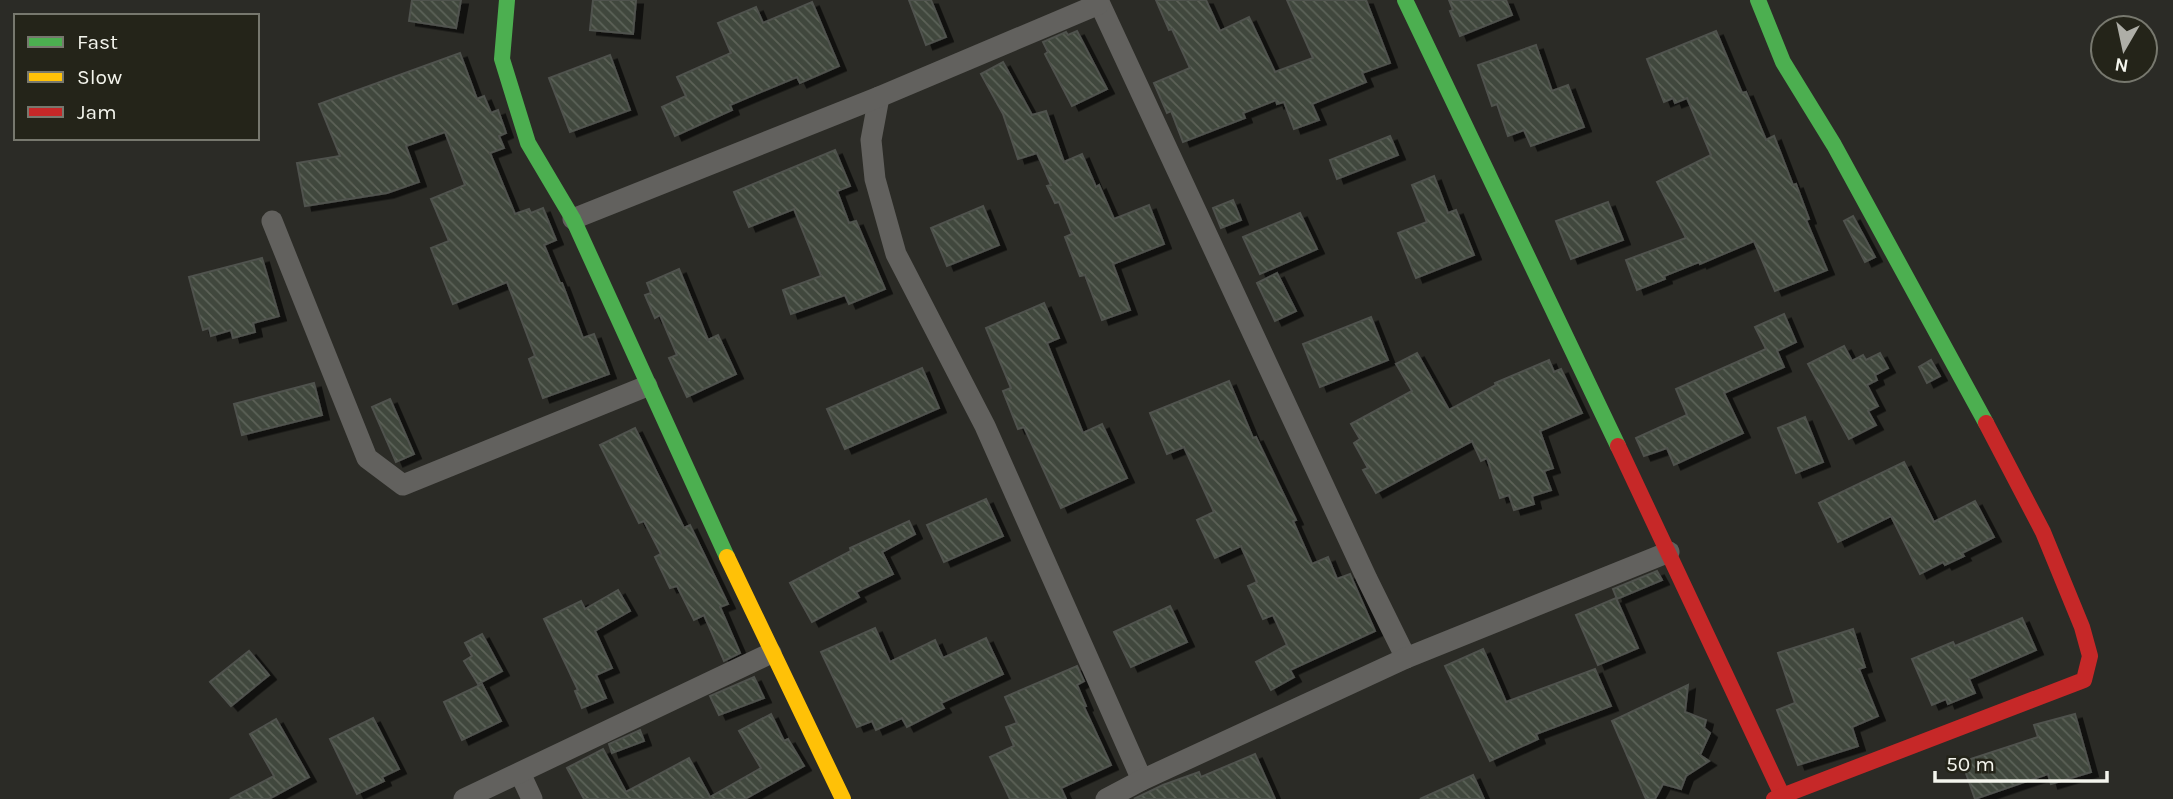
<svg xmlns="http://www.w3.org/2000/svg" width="2173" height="799" viewBox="0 0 2173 799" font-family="Karla,sans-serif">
	<defs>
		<pattern id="building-back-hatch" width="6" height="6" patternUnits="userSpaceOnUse" patternTransform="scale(1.75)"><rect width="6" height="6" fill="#40473c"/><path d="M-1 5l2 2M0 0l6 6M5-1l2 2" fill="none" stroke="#5c6258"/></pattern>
		<filter id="shadow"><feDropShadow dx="7" dy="4.5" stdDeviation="0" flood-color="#0009"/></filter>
	</defs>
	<rect width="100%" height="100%" fill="#2b2b26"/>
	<g fill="url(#building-back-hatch)" stroke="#50524e" stroke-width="2" filter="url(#shadow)">
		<path d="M412,0H461L456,28L409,21Z"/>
		<path d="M593,0H636L633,34L590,30Z"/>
		<path d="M909,0H931L946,37L926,45Z"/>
		<path d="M1156,0H1206L1220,31L1249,17L1275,72L1313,58L1287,0H1366L1390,63L1362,73L1366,82L1312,104L1319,120L1294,129L1284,102L1277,104L1276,100L1243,113L1245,118L1183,142L1171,111L1167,113L1154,83L1190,68L1172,29L1169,30Z"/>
		<path d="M1449,0H1506L1512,15L1460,36L1450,11L1453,10Z"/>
		<path d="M812,2L839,66L800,83L797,77L730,105L732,110L675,136L662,107L686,96L677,77L731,53L718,23L756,7L763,23Z"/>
		<path d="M1077,31L1107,89L1072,106L1045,54L1048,52L1043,42L1066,32L1068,35Z"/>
		<path d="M1716,31L1742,93L1746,92L1766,140L1774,136L1793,185L1796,184L1809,219L1806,220L1827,270L1775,291L1754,241L1700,264L1699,262L1664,276L1665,279L1637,290L1626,260L1686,238L1657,182L1711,155L1687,98L1675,103L1673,98L1664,102L1647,59Z"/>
		<path d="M1536,45L1552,91L1568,85L1584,127L1531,146L1524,130L1508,136L1497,104L1492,106L1478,65Z"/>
		<path d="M460,53L477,99L484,96L491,113L498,110L506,133L499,136L504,148L490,153L515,214L529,209L531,213L543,208L556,240L544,245L560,283H562L583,338L594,334L609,374L543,398L529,359L535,356L507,282L453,304L431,248L449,241L431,199L465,185L445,132L406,146L419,182L387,193L305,206L297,163L340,156L319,104Z"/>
		<path d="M610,55L630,110L570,132L549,78Z"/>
		<path d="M1003,62L1032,115L1046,111L1064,162L1082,154L1096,187L1099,185L1114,219L1149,205L1164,244L1113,264L1130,310L1102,320L1085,275L1080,276L1065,237L1072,234L1059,202L1055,203L1047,186L1051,185L1037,153L1018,159L1003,114L981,74Z"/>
		<path d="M1390,136L1398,155L1337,179L1330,160Z"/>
		<path d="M835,150L850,186L837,191L849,223L856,221L885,289L849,304L845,295L791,314L783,290L821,276L794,209L749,227L734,192Z"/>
		<path d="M1434,176L1448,213L1456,210L1474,255L1416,278L1398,233L1427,222L1412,185Z"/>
		<path d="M1233,200L1241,220L1221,228L1213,208Z"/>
		<path d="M1608,202L1623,240L1571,259L1556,221Z"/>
		<path d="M983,206L999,245L947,266L931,228Z"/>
		<path d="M1300,213L1317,249L1260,274L1243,237Z"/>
		<path d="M1853,216L1875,257L1865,262L1844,221Z"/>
		<path d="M262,258L279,316L253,323L255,332L233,338L231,330L211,336L209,328L203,330L189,277Z"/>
		<path d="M679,269L708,340L718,335L736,374L687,397L669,358L677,355L660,315L655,318L645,295L651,293L647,283Z"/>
		<path d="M1277,273L1296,311L1275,321L1257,283Z"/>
		<path d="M1044,303L1059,338L1047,343L1083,433L1102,424L1127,478L1061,508L1024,427L1018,429L1003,391L1011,388L986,328Z"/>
		<path d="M1784,314L1796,342L1777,351L1784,367L1724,393L1743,433L1674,465L1667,448L1644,456L1636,438L1687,415L1676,389L1766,349L1755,327Z"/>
		<path d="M1371,317L1388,360L1320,387L1303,344Z"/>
		<path d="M1844,346L1852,361L1863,355L1866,360L1880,353L1888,368L1875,375L1877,380L1867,385L1878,406L1868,411L1876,425L1849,439L1808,364Z"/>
		<path d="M1417,353L1449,410L1496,385L1495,383L1549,360L1554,372L1561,369L1582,413L1540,431L1553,468L1544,471L1551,490L1532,496L1534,504L1514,510L1509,495L1500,498L1487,458L1481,461L1472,441L1376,493L1363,470L1368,468L1354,443L1360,439L1351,424L1412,391L1396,364Z"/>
		<path d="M1931,360L1940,376L1927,383L1919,367Z"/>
		<path d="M922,368L939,408L845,449L827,409Z"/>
		<path d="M1229,381L1253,438L1256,437L1296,520L1293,521L1312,564L1328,557L1337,579L1350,574L1375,631L1290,670L1294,677L1271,690L1256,662L1287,645L1273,615L1263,619L1248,586L1257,582L1241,546L1215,558L1197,520L1214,512L1184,447L1167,454L1150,413Z"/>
		<path d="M314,383L322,415L242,435L234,404Z"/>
		<path d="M390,399L414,454L396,462L372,407Z"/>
		<path d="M1805,417L1823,462L1796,473L1778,428Z"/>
		<path d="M635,428L684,528L690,525L728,604L720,607L740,653L724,661L704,615L694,620L677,586L670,588L655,557L661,554L644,521L639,523L600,445Z"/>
		<path d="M1904,462L1934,522L1975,501L1994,537L1962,553L1964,556L1945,565L1943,562L1920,574L1891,516L1838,542L1819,503Z"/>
		<path d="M986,499L1003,536L944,562L927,525Z"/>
		<path d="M909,521L915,534L882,552L893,574L856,592L859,597L812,622L790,583L851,551L850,548Z"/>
		<path d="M1657,571L1662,580L1617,599L1613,589Z"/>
		<path d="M618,590L630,611L595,631L612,668L596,675L606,698L582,708L575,691L578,690L544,619L581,601L585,609Z"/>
		<path d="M1616,598L1638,648L1598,665L1576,615Z"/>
		<path d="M1170,606L1187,642L1131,667L1114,632Z"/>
		<path d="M2022,618L2036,650L1969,679L1975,693L1948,704L1946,699L1932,705L1912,659L1953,642L1955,646Z"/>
		<path d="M875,628L890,662L935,640L943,658L986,638L1003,674L941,703L944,708L907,727L902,718L876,730L872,721L857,727L821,652Z"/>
		<path d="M1853,629L1865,667L1859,669L1878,716L1852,727L1858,746L1798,765L1777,710L1795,703L1778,653Z"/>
		<path d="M482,634L502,671L478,684L464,661L472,656L465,643Z"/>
		<path d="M1483,649L1506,702L1595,669L1611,706L1536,734L1538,739L1490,761L1445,666Z"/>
		<path d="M249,651L269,675L231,706L210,682Z"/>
		<path d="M1077,666L1084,681L1077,685L1086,706L1084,707L1111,765L1061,788L1066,799H1010L990,757L1014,746L1006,727L1017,723L1005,697Z"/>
		<path d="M754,677L764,698L719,715L710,696Z"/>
		<path d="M482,684L501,721L462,740L444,702Z"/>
		<path d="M1688,685L1685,712L1706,720L1704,728L1710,733L1700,755L1709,761L1686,776L1681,789L1663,784L1655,799H1646L1612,721Z"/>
		<path d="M771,714L784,741L788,739L804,766L745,799H584L567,768L603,749L626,792L689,758L710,797L761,768L739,731Z"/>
		<path d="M2075,714L2091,772L2051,784L2048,774L1975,799L1962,762L2038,737L2034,725Z"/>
		<path d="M373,718L399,769L382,777L384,781L357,794L330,739Z"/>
		<path d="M276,719L309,777L269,799H230L274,776L250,734Z"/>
		<path d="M640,730L644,741L612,753L609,744Z"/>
		<path d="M1255,754L1275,799H1134L1163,785L1199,772L1201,777Z"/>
		<path d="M1473,775L1484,799H1420Z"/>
	</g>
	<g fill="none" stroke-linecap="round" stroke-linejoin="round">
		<g stroke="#62615e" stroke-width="21">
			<path d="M1098,0L1367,579L1406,658"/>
			<path d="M879,97L871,140L875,179L896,254L985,426L1142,780"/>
			<path d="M573,219L879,97L1099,4"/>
			<path d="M272,221L367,458L403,485L647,386"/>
			<path d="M520,773L532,799"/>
			<path d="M464,799L771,653"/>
			<path d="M1106,799L1142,780L1406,658L1669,552"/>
		</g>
		<g stroke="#4caf50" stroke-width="16">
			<path d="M507,0L502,59L528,143L573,219L727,557"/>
			<path d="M1405,0L1618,446"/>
			<path d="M1758,0L1783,62L1834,145L1986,423"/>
		</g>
		<path stroke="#ffc107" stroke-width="16" d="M727,557L843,799"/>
		<g stroke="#c62828" stroke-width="16">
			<path d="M1618,446L1782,795"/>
			<path d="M1774,799L2084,680L2090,656L2082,627L2043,532L1986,423"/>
		</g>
	</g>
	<rect x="14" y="14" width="245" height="126" fill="#242419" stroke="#77786e" stroke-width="2"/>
	<rect x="28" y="37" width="35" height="10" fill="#4caf50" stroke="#77786e" stroke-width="2"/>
	<text x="77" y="49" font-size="21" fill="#f4f5ed">Fast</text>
	<rect x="28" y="72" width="35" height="10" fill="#ffc107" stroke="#77786e" stroke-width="2"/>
	<text x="77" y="84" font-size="21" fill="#f4f5ed">Slow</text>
	<rect x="28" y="107" width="35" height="10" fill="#c62828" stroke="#77786e" stroke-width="2"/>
	<text x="77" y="119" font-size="21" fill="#f4f5ed">Jam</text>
	<g transform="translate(2124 49) rotate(189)"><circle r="33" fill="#242419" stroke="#77786e" stroke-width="2"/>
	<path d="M0-5L12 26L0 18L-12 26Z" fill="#aeaea7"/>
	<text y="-10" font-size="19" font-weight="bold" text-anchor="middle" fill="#f4f5ed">N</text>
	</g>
	<path d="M1935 771v10h172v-10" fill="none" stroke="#f4f5ed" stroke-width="3.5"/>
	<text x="1946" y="771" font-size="21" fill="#f4f5ed" stroke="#242419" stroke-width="5" paint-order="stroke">50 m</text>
</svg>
